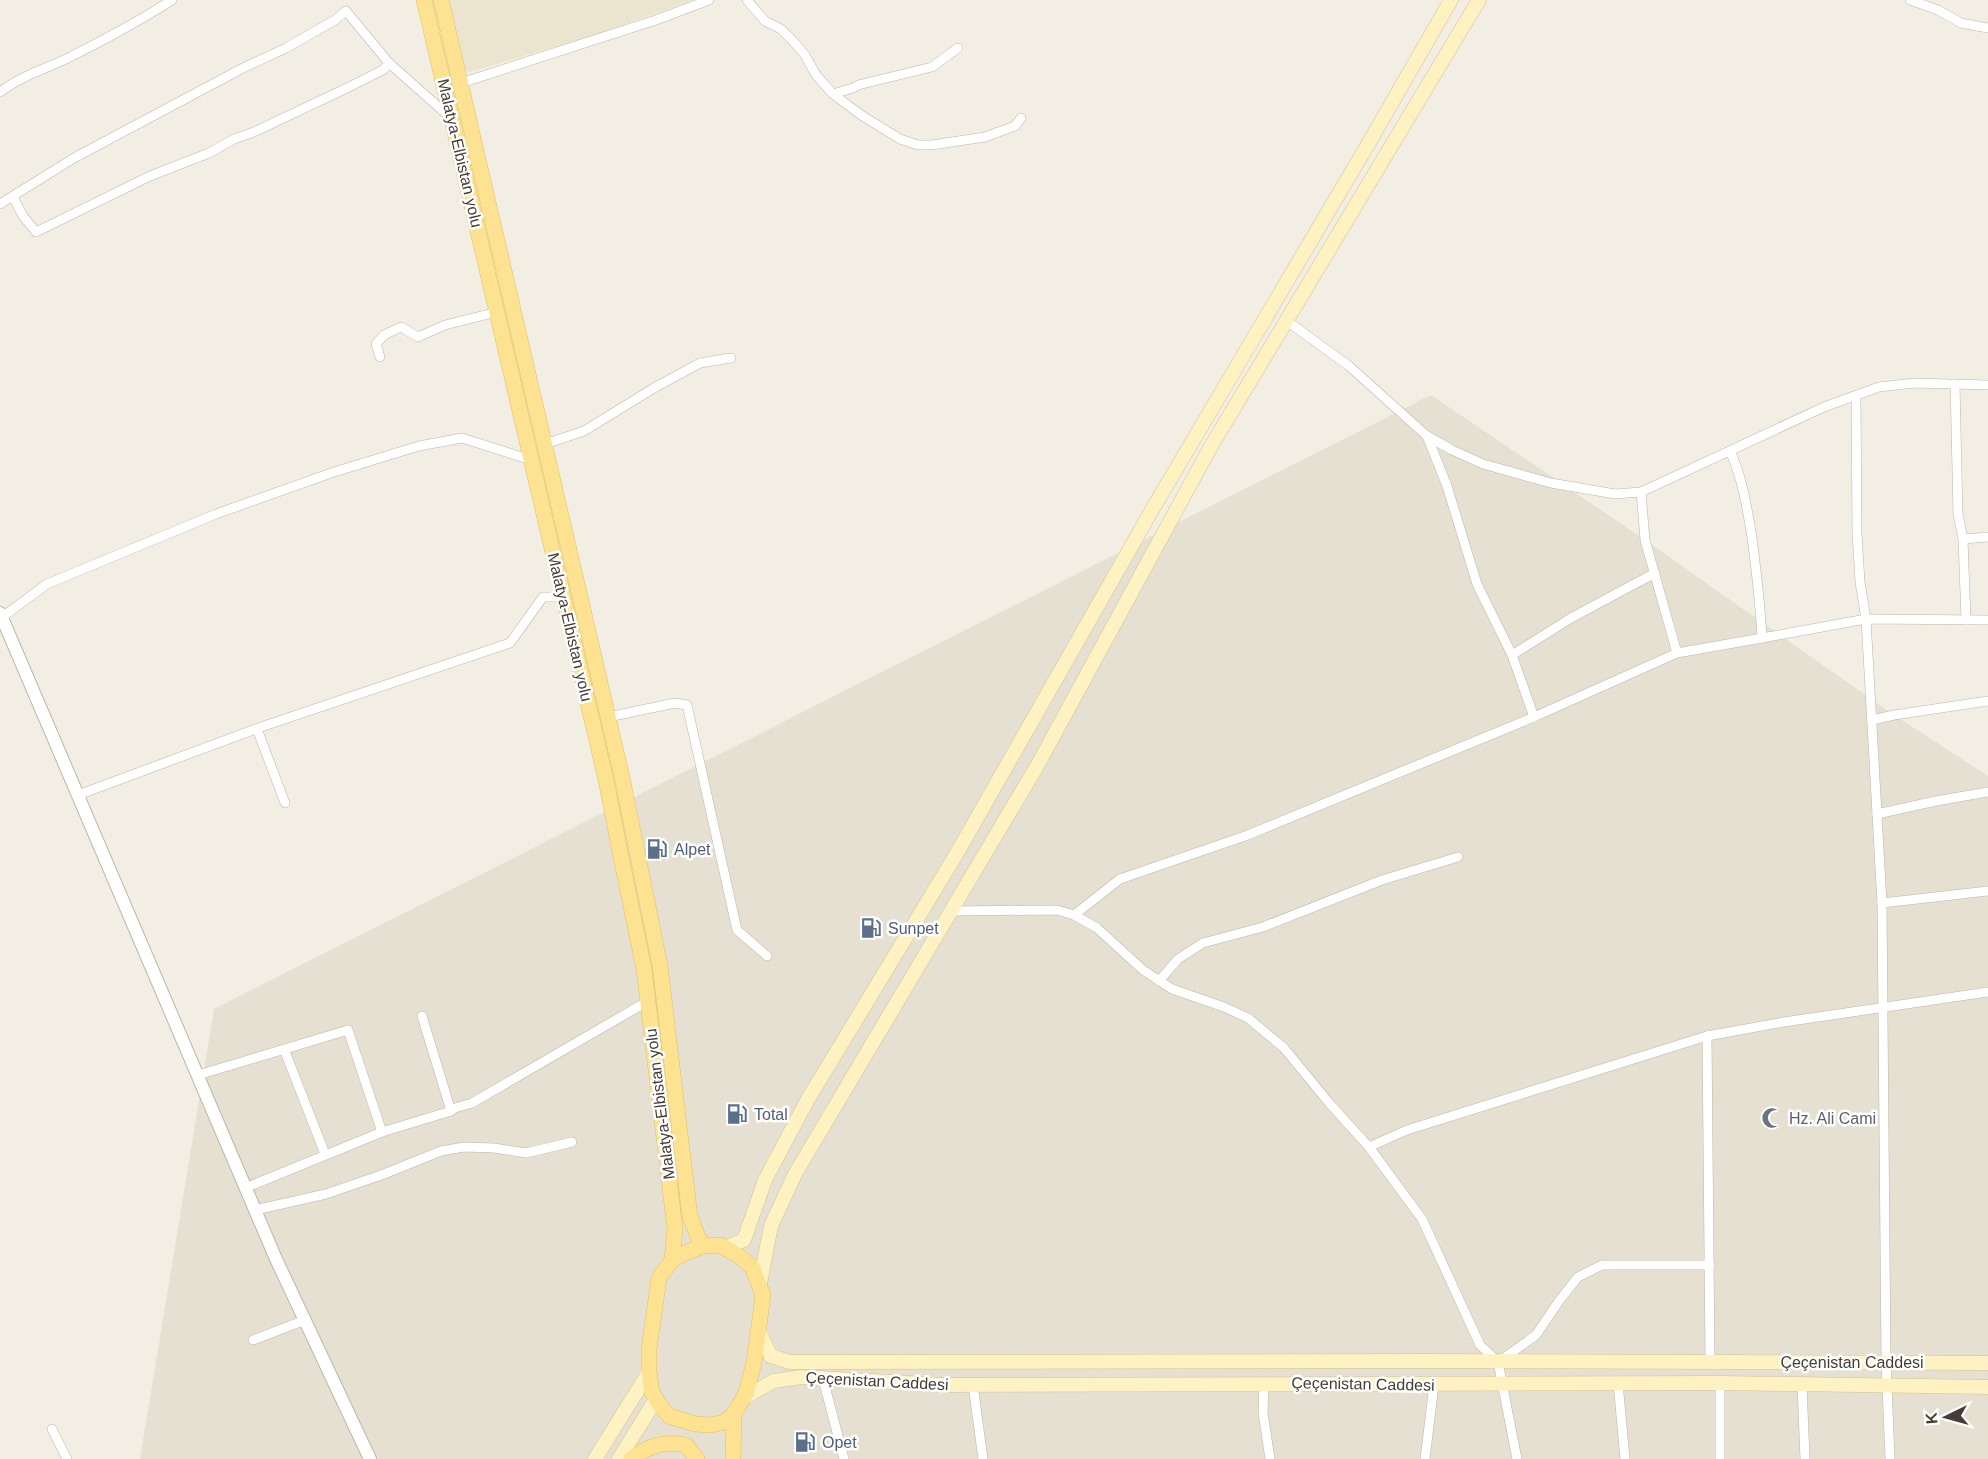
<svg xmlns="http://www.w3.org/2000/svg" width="1988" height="1459" viewBox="0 0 1988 1459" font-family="Arial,sans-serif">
	<rect width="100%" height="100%" fill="#f2eee4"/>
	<path fill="#e6e0d2" d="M1431,395L1645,540L1894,715L1988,776V1459H140L214,1009Z"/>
	<path fill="#ebe4ce" d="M447,0H693L595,35L469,72L461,66Z"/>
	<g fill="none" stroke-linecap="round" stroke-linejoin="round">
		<g stroke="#bdb6a7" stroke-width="10">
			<g id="minor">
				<path d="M747,0L765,21L781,29L794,42L805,55L816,75L833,94L861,115L900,139L918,145H932L985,137L1015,126L1021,118"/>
				<path d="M1910,0L1938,10L1961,23L1988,28"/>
				<path d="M461,83L656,20L709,0"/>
				<path d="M0,92C20,77 44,69 66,59C102,41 138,22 172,0"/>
				<path d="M833,94L853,88L858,85L932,67L958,48"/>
				<path d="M13,197L23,216L36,232L150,176L209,153L234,139L254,132L347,88L383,70L389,63"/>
				<path d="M0,204L74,158L241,69L286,48L335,20L346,11L389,63L451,118"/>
				<path d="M1287,321L1349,366L1427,436L1452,450L1483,464L1551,483L1615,494L1641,492L1824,407L1879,387L1914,383L1988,385"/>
				<path d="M380,357L376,344L384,335L401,327L418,337L445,325L497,312"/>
				<path d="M1955,384L1958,514L1963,539L1988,537"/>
				<path d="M1856,396L1857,533L1860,582L1866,619L1882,903"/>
				<path d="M1427,436L1447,486L1477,584L1512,655L1534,717"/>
				<path d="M545,444L584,431L654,388L700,363L731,358"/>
				<path d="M1963,539L1966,620"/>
				<path d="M2,617L47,584L216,514L334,472L419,446L462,438L531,460"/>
				<path d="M1762,638L1866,619L1988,620"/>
				<path d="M1677,653L1762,638C1760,602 1756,567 1751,531C1746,503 1742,477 1730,451"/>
				<path d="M1512,655L1571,618L1655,573"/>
				<path d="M608,717L675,703L687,705L737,930L767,956"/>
				<path d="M1872,720L1894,715L1988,701"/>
				<path d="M257,729L285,803"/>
				<path d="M78,795L261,727L510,643L543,597H563"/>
				<path d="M1877,814L1936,801L1988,792"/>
				<path d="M951,911L1057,910L1074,915L1097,928L1143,970L1172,989L1224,1007L1248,1018L1284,1048L1330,1104L1369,1147L1422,1219L1480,1345L1498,1362L1517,1459"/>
				<path d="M1074,915L1120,879L1248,835L1534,717L1677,653L1645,540L1641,492"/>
				<path d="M1159,981L1178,959L1203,943L1263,927L1382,880L1458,857"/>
				<path d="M422,1016L451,1111"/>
				<path d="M1707,1036L1710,1362"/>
				<path d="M284,1049L325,1154"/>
				<path d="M198,1075L348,1030L382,1132"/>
				<path d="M1369,1147L1407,1130L1707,1036L1784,1022L1988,992"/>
				<path d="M245,1188L382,1132L451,1111L455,1108L472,1103L648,1001"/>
				<path d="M255,1210L326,1194L384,1174L441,1151L464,1147L494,1148L526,1153L572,1142"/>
				<path d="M253,1340L305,1320"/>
				<path d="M1500,1361L1536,1335L1559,1301L1578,1277L1602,1265H1710"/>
				<path d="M823,1379L844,1459"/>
				<path d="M1264,1383L1263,1413L1270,1459"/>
				<path d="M1618,1383L1625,1459"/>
				<path d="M1720,1383V1459"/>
				<path d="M973,1385L983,1459"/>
				<path d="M1802,1385L1805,1459"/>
				<path d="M52,1429L67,1459"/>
				<path d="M1425,1459L1434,1385"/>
				<path d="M1890,1459L1886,1362L1882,903L1988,891"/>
			</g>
		</g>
		<g stroke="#bdb6a7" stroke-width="14">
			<path id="tertiary" d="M0,613L276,1259L370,1459"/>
		</g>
		<g stroke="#d2c394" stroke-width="15">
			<g id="secondary">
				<path d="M725,1248L744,1240L765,1180L808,1099L957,853L1152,510L1370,141L1451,0"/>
				<path d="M760,1283L771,1226L795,1174L1037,766L1210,448L1479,0"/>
				<path d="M759,1332L771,1356L790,1362L1426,1361L1988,1363"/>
				<path d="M743,1398L774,1381L802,1377L942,1385L1720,1383L1988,1387"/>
				<path d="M595,1459L649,1372"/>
				<path d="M619,1459L656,1399"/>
			</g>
		</g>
		<g stroke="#e2c062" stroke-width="16">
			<g id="primary">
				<path d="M424,0L606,780L622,862L644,969L675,1229L672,1260"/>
				<path d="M441,0L622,777L660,966L690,1217L702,1246"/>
				<path d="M720,1245L739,1256L752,1267L763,1295L754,1363L746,1393L734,1414L724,1422L711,1425L695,1424L669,1416L661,1407L652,1392L649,1372V1349L659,1278L672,1260L687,1252L702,1246Z"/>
				<path d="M631,1459C649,1445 664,1441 686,1445L697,1459"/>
				<path d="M733,1459L734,1414"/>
			</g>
		</g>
		<use href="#minor" stroke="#fff" stroke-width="9"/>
		<use href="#tertiary" stroke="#fff" stroke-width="12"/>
		<use href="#secondary" stroke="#fef1c2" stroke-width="14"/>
		<use href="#primary" stroke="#fde292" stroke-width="15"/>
	</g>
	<defs>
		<g id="fuel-bare" transform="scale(1.62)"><path d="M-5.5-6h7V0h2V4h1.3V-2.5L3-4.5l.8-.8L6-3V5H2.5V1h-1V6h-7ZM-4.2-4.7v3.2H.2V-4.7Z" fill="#5c6f8a" stroke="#fff" stroke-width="2.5" paint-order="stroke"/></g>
		<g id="mosque-bare" transform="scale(1.62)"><path d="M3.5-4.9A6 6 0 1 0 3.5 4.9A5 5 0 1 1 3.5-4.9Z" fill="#6b7280" stroke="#fff" stroke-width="2.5" paint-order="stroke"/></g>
	</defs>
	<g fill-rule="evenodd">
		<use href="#fuel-bare" x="657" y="849"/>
		<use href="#fuel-bare" x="871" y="928"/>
		<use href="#fuel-bare" x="737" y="1114"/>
		<use href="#mosque-bare" x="1772" y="1118"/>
		<use href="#fuel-bare" x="805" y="1442"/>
	</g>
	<g text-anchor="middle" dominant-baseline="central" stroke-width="5" stroke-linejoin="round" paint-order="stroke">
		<g font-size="16" fill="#443e34" stroke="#fff">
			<text transform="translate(460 153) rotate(77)">Malatya-Elbistan yolu</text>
			<text transform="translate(570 627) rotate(77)">Malatya-Elbistan yolu</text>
			<text transform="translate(660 1104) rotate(-97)">Malatya-Elbistan yolu</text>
			<text x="1852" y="1362">Çeçenistan Caddesi</text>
			<text transform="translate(877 1381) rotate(3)">Çeçenistan Caddesi</text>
			<text transform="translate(1363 1384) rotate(1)">Çeçenistan Caddesi</text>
		</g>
		<g font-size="16" fill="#4e5e75" stroke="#fff" text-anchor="start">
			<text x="674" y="849">Alpet</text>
			<text x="888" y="928">Sunpet</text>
			<text x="754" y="1114">Total</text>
			<text x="822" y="1442">Opet</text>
		</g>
		<g font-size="16" fill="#5b616d" stroke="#fff" text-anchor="start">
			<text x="1789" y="1118">Hz. Ali Cami</text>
		</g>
	</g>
	<g transform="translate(1946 1417) rotate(265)" stroke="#ffffff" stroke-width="4.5" paint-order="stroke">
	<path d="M0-4.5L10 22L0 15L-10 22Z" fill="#443e34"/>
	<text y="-9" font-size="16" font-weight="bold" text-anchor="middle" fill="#443e34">K</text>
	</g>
</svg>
